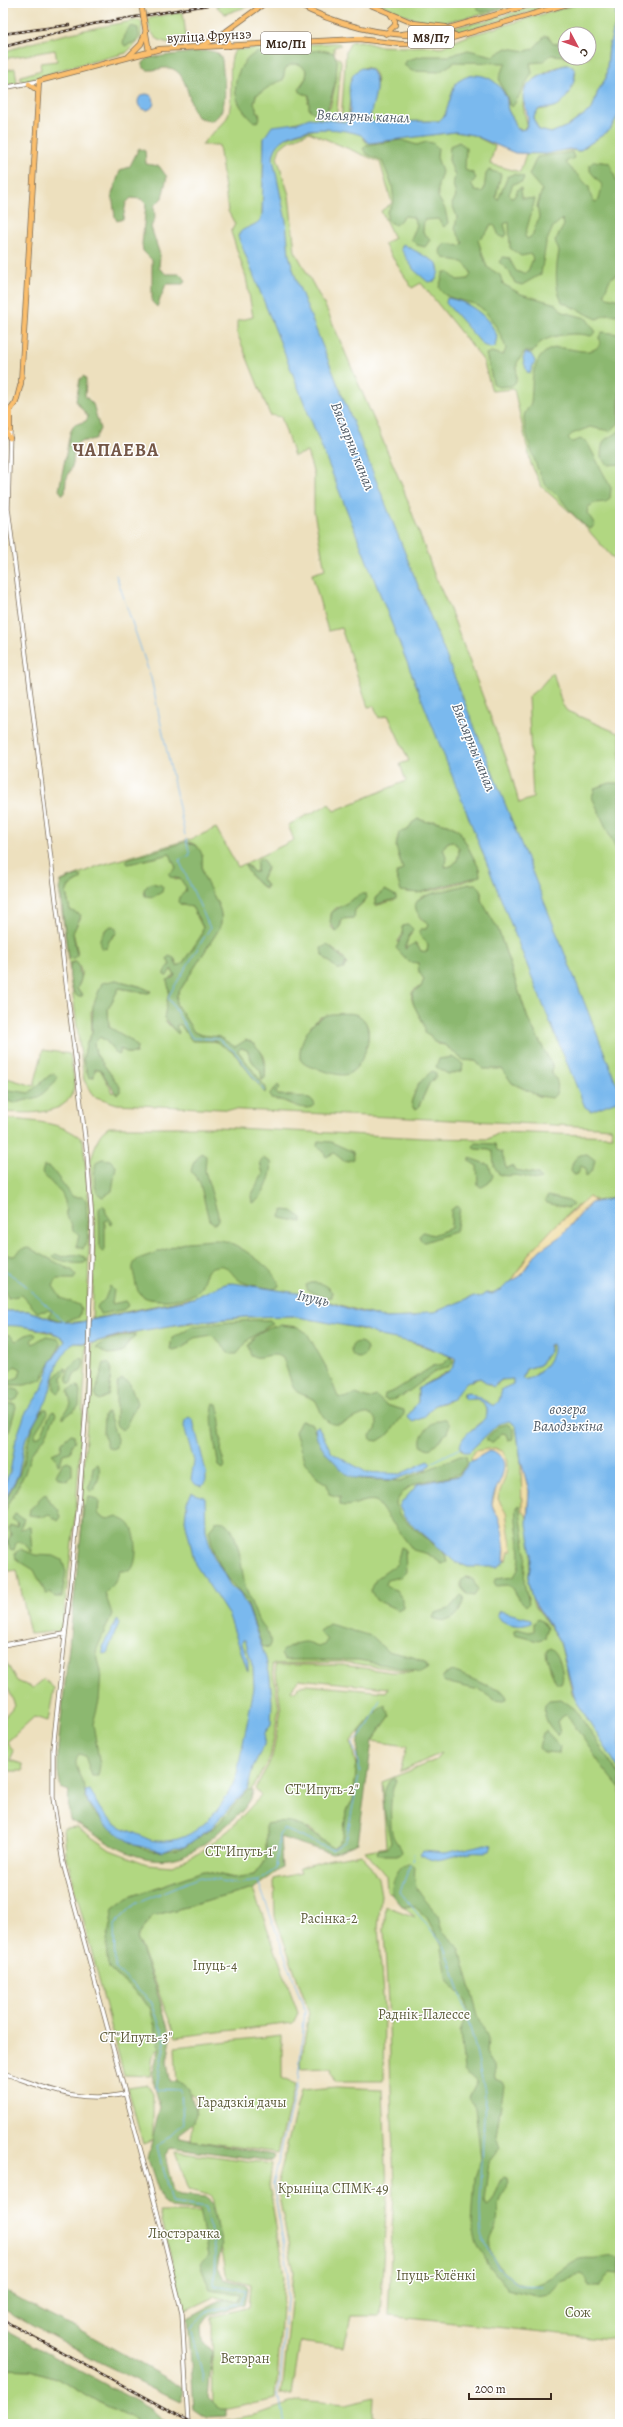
<svg xmlns="http://www.w3.org/2000/svg" width="623" height="2427" viewBox="0 0 623 2427" font-family="Alegreya,serif">
	<rect width="100%" height="100%" fill="#fff"/>
	<filter id="ink" filterUnits="userSpaceOnUse"><feTurbulence type="fractalNoise" baseFrequency=".025" numOctaves="2"/><feDisplacementMap in="SourceGraphic" scale="8" xChannelSelector="R" yChannelSelector="G"/><feConvolveMatrix kernelMatrix="1 2 1 2 8 2 1 2 1" color-interpolation-filters="sRGB"/></filter>
	<filter id="wash" filterUnits="userSpaceOnUse"><feTurbulence type="fractalNoise" baseFrequency=".012" numOctaves="4" result="noise"/><feDisplacementMap in="SourceGraphic" scale="16" xChannelSelector="R" yChannelSelector="G"/><feGaussianBlur stdDeviation="0.9" result="paint"/><feColorMatrix in="noise" values="0 0 0 0 0 0 0 0 0 0 0 0 0 0 0 0 0 1.4 0 .05"/><feComposite in="paint" operator="in"/></filter>
	<g filter="url(#wash)">
		<rect width="100%" height="100%" fill="#ede0be"/>
		<g fill="#b1d781" stroke="#768050" fill-rule="evenodd">
			<path d="M229,3H258L225,14L216,6Z"/>
			<path d="M378,3H523L490,13L434,24L412,18Z"/>
			<path d="M545,3H560L467,30L432,32L485,21Z"/>
			<path d="M581,3H615L616,21L609,46L606,78L598,91L592,109L568,126L551,133L539,130L533,118L538,110L551,108L561,103L572,85L576,73L572,66C561,61 532,79 525,88L523,105L527,124L523,130L516,128C515,119 512,118 509,112C506,107 508,102 506,97C496,76 474,68 455,84L445,115L439,121L372,122C364,111 391,73 365,67L352,78L348,117L346,122L341,123L346,51L351,42L361,41L377,46L402,47L430,46L439,48L468,36ZM565,34H589V58H565Z"/>
			<path d="M183,12L186,36L193,41C173,44 152,47 148,21L149,18Z"/>
			<path d="M138,20L142,22L141,38L126,53L63,69L25,82L20,80L21,76L41,70L40,63L57,61L55,50L3,59V52C47,37 92,28 138,20Z"/>
			<path d="M333,43H339L341,45L334,47V56L340,59L341,62L336,122L315,118L293,123L264,138L262,215L281,197C278,184 268,163 275,149C285,128 343,123 361,135C363,136 364,140 366,142H372L455,132L473,135L495,146L490,164L520,172L526,154C543,154 562,148 579,151L610,130L620,112V566L579,520L542,487L531,464L514,389L492,391L483,360L421,283L412,288L384,244L394,238L381,211L392,203L380,162L309,132L287,142L280,148L277,157L289,195L295,251L327,310L403,488L434,574L451,612L509,766L519,803L533,798L528,697L541,686L553,672L562,704L567,711L620,734V1197L595,1201L594,1199L575,1207L555,1226L524,1261L511,1282L501,1290L492,1294L486,1293L479,1298L474,1296L435,1312L411,1317L384,1318L303,1294L228,1283L196,1297L92,1319L95,1233L90,1161C97,1147 95,1135 109,1127H217L424,1138L488,1139L501,1132L613,1136L611,1128L597,1127L117,1104L93,1096L84,1080L59,889L61,881L98,866L194,838L216,828L238,867L294,840L288,825L329,804L334,811L406,781L400,764L409,761L388,715L379,718L374,706L368,707L341,628L328,631L312,574L325,570L314,512V474L307,452L294,456L281,417L270,415L237,333V321L253,317L246,277L231,232L235,224L228,211L219,145H202C210,131 225,128 229,112C234,96 226,63 235,50ZM280,54L336,59L335,86L330,108L308,103L309,95L301,93L300,86L306,78L307,71C301,63 293,61 285,69L281,81C273,80 263,91 256,95L254,103L260,116L255,122L238,102L270,56ZM418,819L428,822L436,821L447,824L459,830L477,865L480,876C466,882 413,899 401,890L396,873L403,869L396,847L399,833L408,830L412,823ZM189,842C193,843 196,845 199,849C205,857 201,864 203,873C207,892 228,908 219,929L177,995L176,1004L194,1032L201,1035L219,1037L235,1047L250,1041C265,1055 267,1056 265,1078L262,1080L261,1071L252,1061L247,1050L241,1048L238,1051L266,1088C252,1073 239,1055 221,1044C212,1039 201,1042 191,1037C186,1035 183,1027 179,1024L176,1026L178,1034L166,1022C166,1010 172,991 167,981L175,975L170,969L166,976L170,965L167,958L175,959L177,966L182,964L201,936L203,928L192,907L182,905L186,887L180,879L175,880L174,873L176,868L170,854L128,864L126,861ZM263,859L267,869L262,879L267,886L265,889L254,880L245,866L248,865L253,872H257V864ZM79,880L69,886L66,893L70,910L81,917L73,932L78,954L60,887ZM470,884L481,891V900L500,935L528,1019L552,1065V1074L556,1079L557,1092L539,1096L512,1083L505,1072L500,1068H482L476,1061L463,1060L445,1045L437,1044L430,1035L425,1032C428,1022 404,1000 414,990C416,988 420,988 422,985L424,979L419,972L418,963C404,958 401,956 398,941L403,934L402,927L404,925L412,933L408,938L405,948L416,943L421,951L427,952L428,944L419,935L428,927L427,923C415,918 418,908 421,897ZM385,890L396,896L395,900L375,906L382,892ZM366,900L354,911V918H343L339,930L336,932L331,927V914L336,908ZM113,926L116,934L109,941L106,949L101,938L105,930ZM329,946L344,958L347,965L334,966L326,959ZM72,962H75C84,968 82,981 77,989L83,994L81,997C73,989 66,974 72,962ZM116,980L139,986L151,991L148,993L119,988L108,1009L109,1027L137,1046L136,1053H129L120,1049L118,1055L106,1041L100,1037L94,1043L96,1054L120,1087L113,1093L100,1069L94,1070L93,1078L88,1076L83,1060L87,1043L92,1033L91,1012L108,984ZM338,1014C345,1014 356,1012 362,1018C377,1032 363,1061 351,1072L310,1027L320,1017ZM436,1076L429,1084L419,1106L412,1100L416,1089ZM280,1088L276,1092L277,1095L304,1097L313,1101L311,1107L294,1106L282,1100L272,1099L270,1097Z"/>
			<path d="M15,68L17,83L3,86V71Z"/>
			<path d="M453,841L459,848C459,857 457,867 445,867L443,848L448,842Z"/>
			<path d="M43,1050L70,1054C71,1064 74,1073 74,1082C74,1118 27,1113 3,1112V1077L34,1086Z"/>
			<path d="M3,1118C32,1122 60,1120 83,1140L90,1215L87,1321L65,1323L28,1311H3Z"/>
			<path d="M246,1317C265,1317 285,1315 304,1317C323,1319 451,1349 455,1361L453,1368L421,1387L418,1392V1402L407,1417L415,1421L424,1417L435,1405L447,1402L454,1397L463,1384L480,1378L491,1386L497,1385C499,1380 508,1376 514,1380L512,1385L502,1389L499,1401L494,1406L469,1392L464,1393L463,1396L467,1399H477L484,1403C498,1424 462,1423 461,1450L464,1452C480,1446 491,1420 509,1421L516,1426L521,1461L522,1511L527,1517L532,1549L528,1582L533,1602L560,1642L572,1693L620,1771V2340L388,2316L394,2190L389,2022L384,1930L386,1906L415,1917L387,1890L386,1876L365,1851L386,1847L382,1782L436,1760L441,1753L400,1772L407,1746L372,1741L390,1716L381,1706L351,1741L357,1771L353,1800L346,1811L343,1838L333,1849L310,1829L267,1824L266,1859L254,1875L235,1878L203,1871L127,1898L108,1967L150,2007L160,2047L153,2056L150,2076L124,2075L66,1854L64,1828L77,1827L110,1850L147,1864L172,1866L199,1853L229,1830L261,1796L255,1789L272,1758L281,1710L275,1665H342L391,1672H413L344,1662L272,1664L279,1709L270,1758L239,1810L188,1851L154,1857L108,1840L73,1778L83,1483L92,1343L156,1327ZM299,1679L388,1688L386,1692L305,1685L298,1687L295,1692L291,1690Z"/>
			<path d="M16,1324L61,1336L65,1342L87,1344L76,1508L62,1631L30,1634L17,1570L3,1572V1326Z"/>
			<path d="M551,1343C562,1355 532,1383 522,1379L526,1369L540,1365L544,1357L550,1351Z"/>
			<path d="M3,1657L17,1681L33,1688L44,1679L54,1688L48,1721L34,1717L7,1742L14,1751L10,1760L22,1764L23,1771H3V1719L15,1706L9,1690L3,1685Z"/>
			<path d="M362,1854L378,1878L381,1895L378,1927L384,2009L383,2081H335L332,2068L300,2069L309,2012L275,1916L274,1879L301,1873L299,1868L331,1859Z"/>
			<path d="M253,1889L298,2013L293,2023L176,2037L137,1938L152,1916Z"/>
			<path d="M282,2035V2078L295,2084L278,2153L191,2140L197,2098L177,2085L175,2047Z"/>
			<path d="M148,2085L153,2093V2140L143,2144L128,2088Z"/>
			<path d="M336,2087L383,2089L387,2193L380,2316H351L344,2348L300,2342L292,2395H282L294,2272L277,2186L301,2090Z"/>
			<path d="M175,2151L272,2164L269,2185L284,2275L276,2399L213,2412L212,2317L249,2307L251,2285L227,2278L212,2196L189,2190Z"/>
			<path d="M160,2212H200L208,2256L200,2264L241,2294L239,2301L216,2296L184,2311Z"/>
			<path d="M3,2369L31,2370L56,2378L96,2401L132,2418L137,2424H3Z"/>
			<path d="M374,2397L373,2418L463,2424H206L259,2414L298,2400L346,2404Z"/>
		</g>
		<g fill="#8cb86f" stroke="#647146" fill-rule="evenodd">
			<path d="M480,3H516L491,11L481,12L476,7Z"/>
			<path d="M131,26L138,28L139,37L135,42L125,46L123,43L126,31Z"/>
			<path d="M545,36H548L553,44L565,42V56L551,55L542,62L530,63L532,73C528,79 515,105 512,107L509,105C507,87 491,84 505,66V63L455,62L439,72L412,71L404,65L407,60L423,56H449L468,50L493,56L507,48L526,51L533,49Z"/>
			<path d="M321,50L334,53L337,61L336,80L327,112L316,114L309,109V95L301,93L299,89L306,78L307,71C301,63 293,61 285,69L283,80C272,83 266,90 256,95L254,103L260,118L257,122L253,121C248,116 241,109 238,101C230,84 241,57 259,52L273,56Z"/>
			<path d="M194,52C205,51 218,48 222,60C223,78 232,114 210,121L197,117C188,104 188,70 169,68C162,67 155,71 147,70L143,67V63L148,58Z"/>
			<path d="M401,140L417,145L426,142L433,143L438,148L437,157L442,172L438,185V197L445,209L448,223L444,227L438,219L424,220L423,232L430,240L425,247L417,245L411,239L417,225L413,217L405,216L395,225L387,220V212L394,202L392,185L382,161L367,154L363,149L366,145Z"/>
			<path d="M459,142L466,147L465,170L473,173L476,178L471,184L475,191L481,192L484,190L486,174L489,170L501,174L496,197L498,200L508,176L514,174L524,177L522,182L513,184L509,194L511,197H514L518,189L521,188L522,198L535,199L525,236L527,239L532,236L539,217L537,206L542,190L529,175L537,157L572,152L574,158L567,161L566,163L589,187L591,197L595,202L599,200L602,185L590,171V165L594,161L610,163L616,180L620,186V272L610,279L604,294L607,297L620,300V313L617,315L607,314L597,319L562,302C554,287 556,267 559,251L555,241L564,225L562,219L553,227L546,243L541,274L522,285L515,283L509,271L499,262L503,257L509,258L516,271L524,274L528,271L533,259L531,254L521,256L510,248L509,222L504,224L507,234L504,238L499,236L495,226L491,224L487,232L478,240L487,267L500,275L503,284L521,294L556,304L563,312L586,318L596,332L591,336C577,332 554,334 541,342C538,345 536,349 533,352H524L517,363L516,382L511,386L498,387L493,383L486,354L491,352L503,355L506,349C503,337 490,314 480,307C469,299 444,302 439,287L444,272H448L457,280L468,279L471,274C466,259 456,261 444,258L440,252L441,248L446,243L460,246L463,243L455,229L457,217L452,204L456,196L453,184L455,176L449,160L450,146Z"/>
			<path d="M139,148L145,151L146,164L159,166L167,177L162,198L154,206L155,218L151,227L160,255L159,268L166,274H180L186,280L183,284H166L157,307L152,302V260L143,251L142,244L146,204L141,199L131,198L126,203L123,219L117,221L115,217L112,194L120,171L130,166Z"/>
			<path d="M602,332L620,334L619,423L610,431L590,427L572,434L568,438L572,442L581,439L587,442L611,488L610,498L606,502L595,503L588,507L587,513L595,524L591,529C580,525 566,505 559,497C554,491 547,489 544,482C537,472 523,428 524,416C525,410 530,408 531,402C533,387 530,373 539,359C556,333 584,363 600,345L599,337Z"/>
			<path d="M84,376L86,380L85,396L93,404L100,429L95,439L79,442L74,447L73,464L66,480L65,493L63,495L59,490L70,433L74,425L86,421L88,417L76,401L80,379Z"/>
			<path d="M620,430V464L608,465L601,457C602,432 607,443 620,430Z"/>
			<path d="M610,783H620V858L592,797L595,788Z"/>
			<path d="M418,819L428,822L434,821L447,824L459,830L479,868L480,876L418,893L401,891L396,874L403,869L396,847L399,832L408,830L412,823ZM453,841L459,848C459,857 457,867 445,867L446,857L443,848L448,842Z"/>
			<path d="M186,842L195,845C207,855 200,862 203,873C208,892 228,909 219,929L177,995L176,1004L194,1032L201,1035L219,1037L235,1047L246,1040C264,1048 266,1060 265,1078L262,1080L261,1072L252,1061L247,1050L241,1048L238,1051L266,1088L265,1093L234,1053L215,1041H192L180,1024L176,1026L179,1032L178,1034L164,1018L169,990L167,980L173,978L175,975L171,969L167,976L164,975V972L170,965L167,958L169,956L174,958L177,966L182,964L201,936L203,927L192,907L180,904L178,902L179,897L185,892L186,887L180,879L170,877L169,874L176,868L170,854L128,864L126,862L128,859Z"/>
			<path d="M259,859H263L267,867L262,879L267,886L266,889L254,880L245,866L247,865L253,872H257V862Z"/>
			<path d="M77,875L81,876V879L69,886L66,893L70,910L81,915L73,933L77,956L71,959L68,957L60,887L62,881Z"/>
			<path d="M151,883L161,885L163,887L162,892L153,897L145,896L144,889Z"/>
			<path d="M470,884H476L481,889V900L498,929L528,1019L552,1065V1074C559,1080 560,1093 552,1098L539,1096L512,1083L502,1069H483L476,1061L463,1060L445,1045L434,1042L430,1035L425,1033C426,1019 409,1007 413,992L421,987L424,979L419,972L418,963L409,962L396,948L403,935L402,927L408,924L413,929L408,938L405,949L415,943L421,951L427,952L428,944L420,936L419,931L420,929H426L428,925C421,917 406,905 424,896Z"/>
			<path d="M385,890L396,896V899L374,905L377,896Z"/>
			<path d="M361,894H366L367,898L355,910L354,918L342,919L339,930L336,932L330,922L332,912Z"/>
			<path d="M111,926L115,927L117,932L109,941L107,948L102,949C96,940 103,931 111,926Z"/>
			<path d="M327,945L346,961L344,969H337L322,955L321,948Z"/>
			<path d="M76,962L78,964L81,979L77,989L83,995L79,997C70,994 68,972 71,963Z"/>
			<path d="M116,980L142,987L151,992L148,993L119,988L108,1009L109,1027L131,1040L137,1047L136,1053H129L120,1049V1054L118,1055L106,1041L100,1037L94,1043L96,1054L120,1087V1092L116,1094L100,1069H95L94,1077L89,1078L83,1060L86,1045L92,1033L93,1006L102,983Z"/>
			<path d="M331,1014C340,1014 354,1011 361,1017C377,1029 364,1067 348,1074C340,1077 329,1072 321,1070C313,1067 305,1067 300,1059C298,1040 313,1017 331,1014Z"/>
			<path d="M452,1057L463,1064L462,1071L448,1074L436,1067L439,1059Z"/>
			<path d="M432,1071L436,1073V1076L429,1084L418,1108L414,1109L411,1103L418,1084Z"/>
			<path d="M54,1074L57,1077L56,1081L39,1097L15,1103L8,1101L7,1094L9,1090L29,1093L50,1075Z"/>
			<path d="M278,1085L280,1088L276,1092L277,1095L304,1097L313,1101L315,1105C304,1113 291,1102 281,1100C277,1100 275,1100 271,1099L270,1094Z"/>
			<path d="M318,1141L331,1142L353,1152L354,1159L345,1162L334,1153L326,1157L323,1151L317,1146Z"/>
			<path d="M476,1143L495,1144L497,1150L502,1152L506,1168L512,1166L515,1170L538,1174L541,1179C535,1182 528,1177 521,1176C513,1174 507,1178 499,1174L494,1166L493,1152L489,1150L475,1149L473,1146Z"/>
			<path d="M201,1153L206,1156L205,1171L218,1214V1220L215,1224L209,1220L200,1183L191,1171L193,1164Z"/>
			<path d="M587,1154L595,1160L593,1169L586,1177L585,1168L581,1166L578,1174L574,1175L571,1171C572,1161 576,1154 587,1154Z"/>
			<path d="M263,1158L271,1162C274,1172 263,1201 252,1203L251,1196L263,1174L260,1162Z"/>
			<path d="M469,1158L489,1165L493,1176L489,1183L482,1187L478,1186L477,1166L469,1161Z"/>
			<path d="M102,1159L110,1160L116,1166L112,1191L103,1197C92,1194 94,1171 96,1162Z"/>
			<path d="M44,1166L51,1168L73,1197H82L86,1200L88,1239L83,1249L76,1246L79,1236L73,1230L71,1223L66,1216L65,1201L62,1194L42,1173Z"/>
			<path d="M548,1196L569,1201L573,1205L568,1208L547,1203L545,1200Z"/>
			<path d="M102,1205L105,1207L106,1213L113,1223L110,1225L108,1220L105,1221V1249L102,1252L100,1249L99,1209Z"/>
			<path d="M456,1206L460,1208L457,1227L454,1232L425,1242L421,1241L419,1236L423,1232L433,1235L451,1228V1210Z"/>
			<path d="M283,1210L292,1211L302,1218V1222L281,1218L280,1216Z"/>
			<path d="M3,1239C6,1247 1,1256 14,1256L22,1249L29,1248L73,1271L76,1275L74,1279H57L53,1286L61,1298L79,1305L81,1310L79,1317C72,1321 55,1323 49,1316L52,1310L37,1312L22,1295L8,1298L3,1286Z"/>
			<path d="M213,1240C218,1240 223,1240 228,1242C241,1246 279,1272 279,1286L274,1289C264,1287 251,1286 242,1282C229,1275 230,1260 210,1268C203,1275 204,1286 197,1292C187,1300 151,1304 141,1295C135,1289 136,1282 134,1275C132,1268 132,1264 138,1259L187,1242Z"/>
			<path d="M55,1254L63,1257C71,1254 78,1253 86,1258L87,1261C82,1267 62,1261 55,1258L53,1256Z"/>
			<path d="M311,1283C320,1282 326,1285 332,1292V1297L325,1298L308,1291L306,1285Z"/>
			<path d="M110,1286L114,1290L112,1304L126,1301L129,1305L123,1310L100,1314L97,1307L105,1299Z"/>
			<path d="M252,1320H270L273,1323L249,1339L237,1354H230L212,1335L194,1338L183,1348L174,1351L170,1349L172,1338L192,1326Z"/>
			<path d="M281,1325L298,1327L307,1333L325,1365L338,1397L344,1398L356,1394L369,1399L376,1396L386,1405L404,1410V1414L389,1434L378,1441L371,1440L370,1435L376,1430L377,1424C370,1398 347,1431 330,1423C321,1418 320,1407 315,1400L297,1392L293,1387L283,1358C272,1350 262,1361 251,1356L248,1346C255,1332 267,1328 281,1325Z"/>
			<path d="M33,1333L36,1335L31,1341L33,1344L46,1336L58,1338L61,1344L41,1380L25,1385H10L9,1381L19,1377L21,1369L15,1366L8,1373L3,1372V1334L10,1335L16,1341L26,1335Z"/>
			<path d="M132,1334H135V1337L129,1342L122,1353L107,1354L96,1347L107,1340Z"/>
			<circle cx="359" cy="1350" r="8"/>
			<path d="M450,1357L453,1362C450,1369 441,1368 435,1372C424,1378 397,1406 384,1399L385,1394L394,1391L433,1366L443,1364Z"/>
			<path d="M83,1358L84,1363L81,1371L74,1374L71,1383H68C64,1374 71,1365 78,1359Z"/>
			<path d="M104,1363H108L111,1366L110,1388L108,1396L99,1400L95,1395Z"/>
			<path d="M64,1368L67,1369L62,1377L63,1389L58,1393L54,1389V1379Z"/>
			<path d="M122,1379L129,1382L137,1403L126,1426L122,1430L116,1425V1390L118,1382Z"/>
			<path d="M78,1386L80,1392L79,1406L63,1419V1416L71,1404L68,1391L73,1387Z"/>
			<path d="M3,1387L18,1390L20,1393L17,1399L13,1401L3,1400Z"/>
			<path d="M3,1403L15,1404L16,1407L6,1442L3,1463V1413L7,1410L3,1409Z"/>
			<path d="M214,1403L217,1404L221,1421L219,1433L222,1441L221,1453L225,1466L223,1469L219,1466C216,1452 209,1416 214,1403Z"/>
			<path d="M44,1409H47L48,1413L35,1433L36,1438C46,1435 44,1418 54,1411L56,1414L45,1437L31,1454L25,1473L3,1515C3,1499 14,1487 20,1472C28,1451 27,1427 44,1409Z"/>
			<path d="M108,1412L117,1439L116,1447L112,1449L108,1447L103,1433L104,1415Z"/>
			<path d="M446,1419L450,1425L447,1433L430,1449L422,1447C416,1435 434,1418 446,1419Z"/>
			<path d="M301,1421L311,1423L326,1453L350,1475L360,1479L401,1481L460,1456H466L467,1463L460,1473C437,1484 410,1474 396,1503L399,1515L445,1554L447,1562L442,1564L428,1554L413,1550L376,1501C363,1498 352,1509 340,1505V1497L329,1494L327,1484L317,1478L313,1471L305,1463L295,1432Z"/>
			<path d="M508,1424L513,1429V1439L508,1440L506,1434L502,1433L493,1442L487,1441V1437L499,1426Z"/>
			<path d="M71,1434L74,1435L75,1441L72,1444L71,1452L63,1454L60,1464L58,1465L56,1458L52,1454L61,1450L62,1442Z"/>
			<path d="M68,1461L72,1464V1476L67,1481L58,1478L56,1475L63,1463Z"/>
			<path d="M98,1464C102,1471 97,1488 91,1492L88,1488L91,1481L93,1467Z"/>
			<path d="M46,1494L50,1503L58,1509L61,1517L58,1521L49,1514L43,1517L29,1515L30,1509C37,1504 40,1496 46,1494Z"/>
			<path d="M89,1497L95,1498L99,1501L98,1513L101,1517L109,1519L117,1516C121,1520 127,1520 130,1525C137,1533 139,1563 130,1571H120L114,1584L105,1593L112,1614L96,1651L101,1671L99,1701L93,1724L100,1765L98,1776H92L85,1756L79,1754C72,1763 79,1771 82,1780C85,1787 84,1796 88,1803C95,1819 103,1821 115,1830C142,1851 148,1856 182,1848C186,1847 191,1843 194,1840C203,1834 212,1830 219,1823C229,1813 237,1800 248,1790H253C252,1805 234,1819 223,1828C183,1866 153,1869 105,1841C93,1834 84,1826 71,1821C68,1818 68,1795 69,1791L61,1788L58,1773V1748L84,1506Z"/>
			<path d="M519,1505L526,1552L524,1583L529,1603L526,1606L519,1599L512,1587L507,1585L496,1586L494,1582L496,1579L513,1577C528,1563 513,1526 516,1507Z"/>
			<path d="M15,1514L24,1519L20,1529L30,1527L32,1552C27,1549 25,1539 16,1543L14,1550L10,1549L8,1542L11,1534L9,1529L11,1526H17L18,1523L12,1519Z"/>
			<path d="M215,1522C241,1514 241,1578 246,1589C250,1599 254,1611 259,1621C263,1627 269,1632 270,1639C271,1643 270,1645 268,1648L262,1646L246,1600L226,1577L214,1553L209,1531Z"/>
			<path d="M401,1547L405,1549L406,1572L401,1577L387,1580L385,1584L387,1587L396,1590L403,1600V1607L398,1610L376,1600L371,1591L376,1579L397,1564Z"/>
			<path d="M21,1549L35,1555L54,1556L62,1560L66,1572L62,1597H55L51,1593L46,1594L34,1570L16,1559L15,1553Z"/>
			<path d="M465,1577L472,1578L478,1590L474,1596L468,1595L461,1587V1581Z"/>
			<path d="M461,1595L464,1597C461,1614 452,1626 433,1618L435,1613L449,1609Z"/>
			<path d="M538,1619L543,1622L547,1628L545,1638L538,1640L514,1634V1630L518,1629L529,1632L534,1631V1623Z"/>
			<path d="M329,1624L371,1636L387,1651L413,1657L425,1662L428,1668L421,1672L359,1660H284L281,1654C284,1647 297,1642 305,1642C312,1642 316,1648 324,1645L327,1640L319,1631Z"/>
			<path d="M550,1648C559,1651 566,1677 561,1684H557C553,1680 546,1656 546,1651Z"/>
			<path d="M453,1671L503,1692L507,1697L504,1701L495,1700L479,1690L445,1682L442,1679L444,1675Z"/>
			<path d="M561,1699L575,1709L620,1776V1788L601,1765L568,1716L565,1715L557,1721L560,1733L558,1735C549,1728 542,1715 545,1704L549,1700Z"/>
			<path d="M385,1705L390,1716L372,1741L358,1843L332,1854L280,1837L282,1868L253,1889L152,1916L137,1938L160,2001L171,2039L167,2061L170,2081L182,2083L189,2089L196,2113L194,2123L178,2135L179,2138L273,2155L274,2157L271,2161L171,2147L165,2155L173,2192L180,2195L205,2197L212,2203L222,2245L217,2268L223,2279L245,2285L248,2288L245,2304L208,2316L201,2326L202,2341L212,2353L208,2398L219,2409H226V2416L207,2417L194,2408L188,2318L225,2298L239,2301L241,2294L210,2289L200,2264L208,2256L199,2210L170,2207L162,2201L148,2159L160,2106L152,2075L160,2047L150,2007L108,1967L106,1946L113,1909L127,1898L203,1871L233,1878L254,1875L266,1859V1824C301,1818 308,1830 334,1849L343,1838L346,1811L353,1800L360,1731L381,1706Z"/>
			<path d="M546,1731L560,1746L559,1753L544,1752L539,1748L543,1733Z"/>
			<path d="M395,1778L396,1781C390,1789 389,1825 393,1836C395,1842 401,1846 402,1852L399,1855H380L377,1853L378,1850L387,1848L391,1843C389,1827 373,1788 395,1778Z"/>
			<path d="M409,1863L415,1867C412,1894 425,1896 438,1916C440,1921 440,1926 443,1931C449,1938 455,1941 460,1950L478,2015L488,2038L487,2055L494,2066L495,2079L502,2082L504,2086L496,2136L500,2148L489,2162L484,2201L486,2206C495,2202 496,2184 503,2177L507,2178C510,2190 502,2192 499,2202C497,2209 498,2217 497,2224C496,2231 490,2237 490,2244C489,2258 503,2273 514,2281C537,2297 558,2269 577,2260C584,2257 590,2259 597,2258C606,2256 613,2253 620,2260V2274L610,2273L598,2286H589L584,2276L580,2274L561,2281L549,2294L536,2296L507,2289L489,2266L477,2243L472,2224L475,2177L481,2159L475,2107L469,2098L477,2082C474,2076 467,2078 464,2070L460,2031L467,2013L465,1999L448,1982L441,1944L427,1918L415,1907L401,1906L392,1895C390,1885 398,1864 409,1863Z"/>
			<path d="M3,2290C27,2302 50,2319 75,2327L185,2389L180,2401L99,2362L3,2309Z"/>
			<path d="M3,2329L151,2409L168,2424H137L132,2418L96,2401L56,2378L31,2370L3,2369Z"/>
		</g>
		<g fill="#eeda9e" stroke="#94825e">
			<path d="M589,1197L595,1201C580,1207 573,1225 561,1236C551,1245 539,1249 530,1261C524,1270 523,1278 511,1282L529,1254L555,1226Z"/>
			<path d="M495,1448L504,1452C512,1471 501,1483 498,1499L506,1513L512,1551H509L507,1559L504,1562L505,1550L501,1525L492,1504L496,1490L501,1457L490,1451L472,1461L471,1458L475,1451Z"/>
			<path d="M521,1461L529,1491L527,1517L522,1511Z"/>
		</g>
		<g fill="#7ab9ee" stroke="#5a7286" fill-rule="evenodd">
			<path d="M615,3H620V112L610,130L579,151L569,149L546,154L515,153L473,135L455,132L370,143C364,141 364,135 358,134C334,126 275,124 273,159L286,221L289,255L297,282L620,1092L619,1100L591,1111L585,1107L541,1000L238,236C241,226 257,228 262,217L264,138L272,126L297,123L309,118L346,122C358,107 338,82 361,68L370,69C386,87 365,113 372,122L439,121L445,115L455,84C474,67 496,76 506,97C508,102 506,107 509,112C513,120 514,117 516,128L520,130L525,129C538,110 501,93 547,73C554,70 562,64 570,65L575,70C576,83 566,104 554,107C548,109 543,107 538,110L533,118L539,130L551,133L570,125L592,109L598,91L606,78L609,46L616,21Z"/>
			<circle cx="146" cy="102" r="8"/>
			<path d="M403,244L437,263L439,272L435,281L428,282L414,270L401,249Z"/>
			<path d="M447,298C468,301 489,316 497,336L495,347L490,348L483,345L446,303Z"/>
			<path d="M525,353L531,354L535,361L530,373L527,372L523,359Z"/>
			<path d="M620,1197V1771L575,1699L560,1642L532,1598L528,1582L532,1554L527,1524L529,1491L521,1461L516,1426L509,1421L498,1424L469,1452H464L460,1448C460,1427 498,1424 484,1403L477,1399H465L464,1393L469,1392L494,1406L499,1401L502,1389L513,1384V1379L501,1380L493,1387L480,1378C466,1380 460,1389 453,1399L435,1405L424,1417L413,1422L407,1417L418,1402V1389C428,1381 458,1373 455,1358L420,1344L381,1336L363,1329L292,1316L246,1317L192,1322L123,1334L92,1343H75L70,1346L58,1363L47,1400L26,1438L18,1475L3,1503V1487L10,1472L16,1439L25,1414L42,1389L51,1362L65,1341C61,1330 14,1324 3,1326V1311H28L58,1321L76,1323L187,1300C202,1296 219,1283 233,1283L303,1294L356,1311L386,1318L412,1317L426,1312H435L474,1296L479,1298L486,1293L492,1294L500,1291L507,1284L522,1275L530,1261L540,1250L562,1235L591,1203ZM552,1344C558,1357 534,1383 522,1379L526,1369L540,1365L544,1357L550,1352L549,1345Z"/>
			<path d="M189,1417L193,1420L206,1472V1481L202,1486L196,1485L191,1479L194,1461L184,1426L185,1420Z"/>
			<path d="M318,1426L332,1453L366,1472L400,1474L428,1461L431,1464L426,1469L394,1480L355,1478L345,1473L326,1453L317,1439L315,1428Z"/>
			<path d="M489,1451L498,1453C514,1468 492,1489 492,1502C491,1509 497,1514 499,1519C504,1532 505,1549 504,1562L497,1567H468L455,1562L404,1517L399,1506L418,1484L459,1476L470,1462Z"/>
			<path d="M192,1493L205,1497L206,1531L213,1555L230,1585L240,1594L248,1608L266,1659L270,1677L272,1702L271,1724L265,1733L264,1745L253,1767L248,1788L210,1829L184,1847H175L163,1852L135,1845L104,1824L88,1803L85,1791L90,1790C95,1798 97,1806 104,1814C114,1824 124,1829 137,1834C144,1837 150,1841 157,1841C195,1845 226,1806 237,1774L254,1688L253,1668L245,1640H243L242,1643L248,1661V1672L229,1616L195,1564L185,1520L187,1502Z"/>
			<path d="M500,1611L531,1619V1623C523,1628 502,1625 497,1616Z"/>
			<path d="M118,1619L119,1623L107,1653L103,1654L102,1647Z"/>
			<path d="M486,1844L492,1845L490,1851C483,1853 477,1851 471,1852C455,1854 434,1867 420,1854L423,1851L445,1853Z"/>
		</g>
		<g fill="none" stroke-linecap="round" stroke-linejoin="round">
			<g stroke="#7ab9ee" stroke-width="1">
				<path d="M116,575L151,678L185,835"/>
				<path d="M186,839L190,855L179,860L210,928L168,997L192,1038L218,1039L234,1051L264,1091"/>
				<path d="M617,1178L620,1197"/>
				<path d="M3,1269L24,1284L64,1322"/>
				<path d="M431,1463L460,1448"/>
				<path d="M412,1861L414,1854"/>
				<path d="M410,1865L400,1892L444,1946L454,1972L474,2042L485,2093L480,2211L481,2234L498,2268L518,2285L543,2286"/>
				<path d="M258,1881L305,2011L298,2080"/>
				<path d="M204,2382L191,2328L206,2312L242,2303L246,2290L214,2285L215,2253L206,2207L171,2202L157,2147L183,2123L181,2090L156,2089L165,2041L152,2003L115,1968L114,1925L135,1904L200,1877L237,1884L258,1881L276,1869L279,1835L284,1829L332,1850L346,1841L360,1770L353,1744L369,1724L380,1699"/>
				<path d="M284,2424L279,2394L289,2274L273,2184L297,2083"/>
			</g>
		</g>
	</g>
	<g filter="url(#ink)">
		<g fill="none" stroke-linecap="round" stroke-linejoin="round">
			<g stroke="#796a56" stroke-width="5">
				<g id="tertiary">
					<path d="M3,88L39,81"/>
					<path d="M5,418L10,430L8,508L87,1154L92,1222L87,1393L79,1504L53,1749V1798L63,1863L157,2211L182,2313L188,2424"/>
					<path d="M3,1645L64,1634"/>
					<path d="M3,2073C47,2088 78,2104 125,2094"/>
				</g>
			</g>
			<g stroke="#796a56" stroke-width="6">
				<g id="primary">
					<path d="M295,3C345,30 399,39 455,35"/>
					<path d="M366,3L413,23L446,27"/>
					<path d="M144,21L149,52"/>
					<path d="M225,32L229,46"/>
					<path d="M386,34L395,25V21L391,15"/>
					<path d="M402,34L449,28L536,3"/>
					<path d="M201,46L217,38L265,3"/>
					<path d="M129,56L141,44L146,31"/>
					<path d="M29,84L38,91"/>
					<path d="M3,420L16,402L21,383L39,81L160,49L359,39L400,44H432L570,3"/>
					<path d="M3,429L10,438"/>
					<path d="M10,430V412"/>
				</g>
			</g>
			<use href="#tertiary" stroke="#fff" stroke-width="3.5"/>
			<use href="#primary" stroke="#fabe6d" stroke-width="4.5"/>
			<g stroke="#3b2a1e" stroke-width="2.5">
				<g id="rail">
					<path d="M3,34L69,25"/>
					<path d="M3,47L93,24L220,3"/>
					<path d="M3,2320L194,2424"/>
				</g>
			</g>
			<use href="#rail" stroke="#fff" stroke-width="1" stroke-dasharray="3" stroke-linecap="butt"/>
			<g stroke="#796a56" stroke-width="6" stroke-linecap="butt">
				<path id="primary-bridge" d="M141,3L144,21"/>
			</g>
			<use href="#primary-bridge" stroke="#fabe6d" stroke-width="4.5"/>
		</g>
	</g>
	<g text-anchor="middle" dominant-baseline="central" stroke-width="3" stroke-linejoin="round" paint-order="stroke">
		<g fill="#fff" stroke="#766a62" stroke-width="1">
			<rect x="408" y="26" width="46" height="22" rx="3"/>
			<rect x="261" y="32" width="50" height="22" rx="3"/>
		</g>
		<g font-size="13" font-weight="bold" fill="#3b2a1e">
			<text x="431" y="37">М8/П7</text>
			<text x="286" y="43">М10/П1</text>
		</g>
		<g font-size="14" fill="#3b2a1e" stroke="#fff">
			<text transform="translate(209 36) rotate(-3)">вуліца Фрунзэ</text>
		</g>
		<g font-size="14" fill="#5e5e3c" stroke="#fff">
			<text x="322" y="1789">СТ"Ипуть-2"</text>
			<text x="241" y="1851">СТ"Ипуть-1"</text>
			<text x="329" y="1918">Расінка-2</text>
			<text x="215" y="1965">Іпуць-4</text>
			<text x="424" y="2014">Раднік-Палессе</text>
			<text x="136" y="2037">СТ"Ипуть-3"</text>
			<text x="242" y="2102">Гарадзкія дачы</text>
			<text x="333" y="2188">Крыніца СПМК-49</text>
			<text x="184" y="2233">Люстэрачка</text>
			<text x="436" y="2275">Іпуць-Клёнкі</text>
			<text x="578" y="2312">Сож</text>
			<text x="245" y="2358">Ветэран</text>
		</g>
		<g font-size="15" font-style="italic" fill="#515c67" stroke="#fff">
			<text transform="translate(363 116) rotate(2)">Вяслярны канал</text>
			<text transform="translate(353 446) rotate(68)">Вяслярны канал</text>
			<text transform="translate(474 747) rotate(68)">Вяслярны канал</text>
			<text transform="translate(313 1298) rotate(12)">Іпуць</text>
			<text x="568" y="1409">возера<tspan x="568" dy="17">Валодзькіна</tspan></text>
		</g>
		<g font-size="18" font-weight="bold" letter-spacing="1" fill="#755848" stroke="#fff">
			<text x="116" y="450">ЧАПАЕВА</text>
		</g>
	</g>
	<rect width="623" height="2427" fill="none" stroke="#fff" stroke-width="16"/>
	<g transform="translate(577 46) rotate(131)"><circle r="19" fill="#ffffff" stroke="#b1aaa5"/>
	<path d="M0-3L7 15L0 10L-7 15Z" fill="#d1495b"/>
	<text y="-6" font-size="11" font-weight="bold" text-anchor="middle" fill="#3b2a1e">С</text>
	</g>
	<path d="M469 2393v6h82v-6" fill="none" stroke="#3b2a1e" stroke-width="2"/>
	<text x="475" y="2393" font-size="12" fill="#3b2a1e" stroke="#ffffff" stroke-width="3" paint-order="stroke">200 m</text>
</svg>
